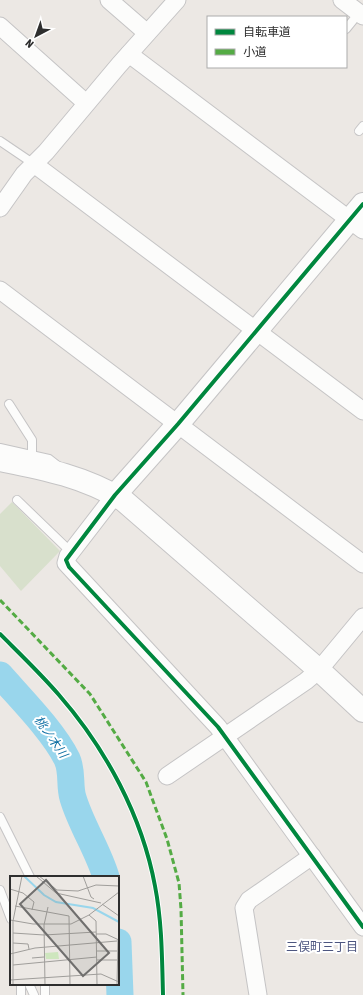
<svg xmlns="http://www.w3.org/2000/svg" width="363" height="995" viewBox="0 0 363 995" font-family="'Asap Condensed','Noto Sans JP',sans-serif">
	<rect width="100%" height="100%" fill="#ece8e4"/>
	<path fill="#d8e0cc" d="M12,502L60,551L21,591L0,566V514Z"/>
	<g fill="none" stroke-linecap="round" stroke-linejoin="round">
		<g stroke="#99d6ec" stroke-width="27">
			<path d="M0,675C21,699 53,731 67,759C73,772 69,785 73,798C81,825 98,850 106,877"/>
			<path d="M118,942L120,995"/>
		</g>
		<g stroke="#c5c4c5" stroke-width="10">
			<g id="lane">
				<path d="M346,29L359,13"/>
				<path d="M359,131L363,126"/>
				<path d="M0,141L34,164"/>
				<path d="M9,404L32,440V454"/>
				<path d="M0,448L49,459L58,466"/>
				<path d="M17,500L72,553"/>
				<path d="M0,817L30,877"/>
				<path d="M0,890L11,919"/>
				<path d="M21,984V995"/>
				<path d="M29,984L34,995"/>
				<path d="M45,984V995"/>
			</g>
		</g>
		<g stroke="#c5c4c5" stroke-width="19">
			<g id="street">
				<path d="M109,0L147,33"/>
				<path d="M342,0L363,16"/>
				<path d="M0,26L86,103"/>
				<path d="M129,54L363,230"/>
				<path d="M34,164L363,411"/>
				<path d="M0,208L24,174L46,152L119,65L177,0"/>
				<path d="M0,290L363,564"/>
				<path d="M115,495L68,556L66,563L218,727L363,927"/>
				<path d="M167,776L306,681L319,670L363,617"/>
				<path d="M258,995L244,908L249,900L312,856"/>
			</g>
		</g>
		<g stroke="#c5c4c5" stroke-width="24">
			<g id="secondary">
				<path d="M0,460C45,469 82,476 123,500L319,670L363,711"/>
				<path d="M115,495L178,424L363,204"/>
			</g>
		</g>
		<use href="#lane" stroke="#fcfcfb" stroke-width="8"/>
		<use href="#street" stroke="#fcfcfb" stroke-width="17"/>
		<use href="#secondary" stroke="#fcfcfb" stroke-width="22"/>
		<path stroke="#54ab44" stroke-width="3" stroke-dasharray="6 3" stroke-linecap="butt" d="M0,600L90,694L146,782L167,839L179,883L181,909L183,995"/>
		<g stroke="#fff" stroke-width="6">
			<g id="cycleway">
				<path d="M363,204L178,424L115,495L66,560L69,567L218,727L363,927"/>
				<path d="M0,634C20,654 41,674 59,695C106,749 142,816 155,886C162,922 162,958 163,995"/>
			</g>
		</g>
		<use href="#cycleway" stroke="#00873e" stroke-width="4"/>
	</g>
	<g text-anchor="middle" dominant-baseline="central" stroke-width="4" stroke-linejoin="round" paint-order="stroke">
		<g font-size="12" font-style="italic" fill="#0d6fa3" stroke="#fff">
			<text transform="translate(51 737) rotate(55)">桃ノ木川</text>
		</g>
		<g font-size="12" fill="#4d5680" stroke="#fff">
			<text x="322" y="947">三俣町三丁目</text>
		</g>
	</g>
	<g transform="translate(10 876)">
		<rect width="109" height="109" fill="#ece8e4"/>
		<path d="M48,76L49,83H36L35,77Z" fill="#cee6be"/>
		<path fill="none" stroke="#99d6ec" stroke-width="2" d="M14,0L34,19L46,26L83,32L109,46"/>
		<path fill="none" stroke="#a09e9b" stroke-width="1" d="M26,0L46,17L91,27M29,0L47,14L68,15L86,9L109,10M73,0L81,21L84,23M0,13L13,17L24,26L22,34M92,28L109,40M5,30L59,40L60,109M79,39L86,45L87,109M0,44L23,48H61L79,39L109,16M3,57L34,59L86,56M86,58H96L109,64M3,67L18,68L19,73M87,75H107M0,78L25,72L107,65M22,82L34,81M87,84H107M3,89L87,81M0,104L91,98L109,106M3,109V45L12,0M35,109L34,49L38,31M107,109L108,63"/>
		<path fill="#706f6e" fill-opacity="0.15" stroke="#706f6e" stroke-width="2" d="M36,4L99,77L73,100L10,28Z"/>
		<rect width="109" height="109" fill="none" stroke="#2e2e2e" stroke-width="2"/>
	</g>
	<rect x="207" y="16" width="140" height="52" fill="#ffffff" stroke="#ababab"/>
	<rect x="215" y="29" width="20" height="6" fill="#00873e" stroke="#ababab"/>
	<text x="243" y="36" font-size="12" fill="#2e2e2e">自転車道</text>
	<rect x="215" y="49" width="20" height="6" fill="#54ab44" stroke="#ababab"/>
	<text x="243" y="56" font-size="12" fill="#2e2e2e">小道</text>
	<g transform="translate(36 36) rotate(221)" stroke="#ffffff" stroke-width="3" paint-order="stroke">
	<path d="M0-3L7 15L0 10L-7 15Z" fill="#2e2e2e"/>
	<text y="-6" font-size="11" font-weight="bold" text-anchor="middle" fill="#2e2e2e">N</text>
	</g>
</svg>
